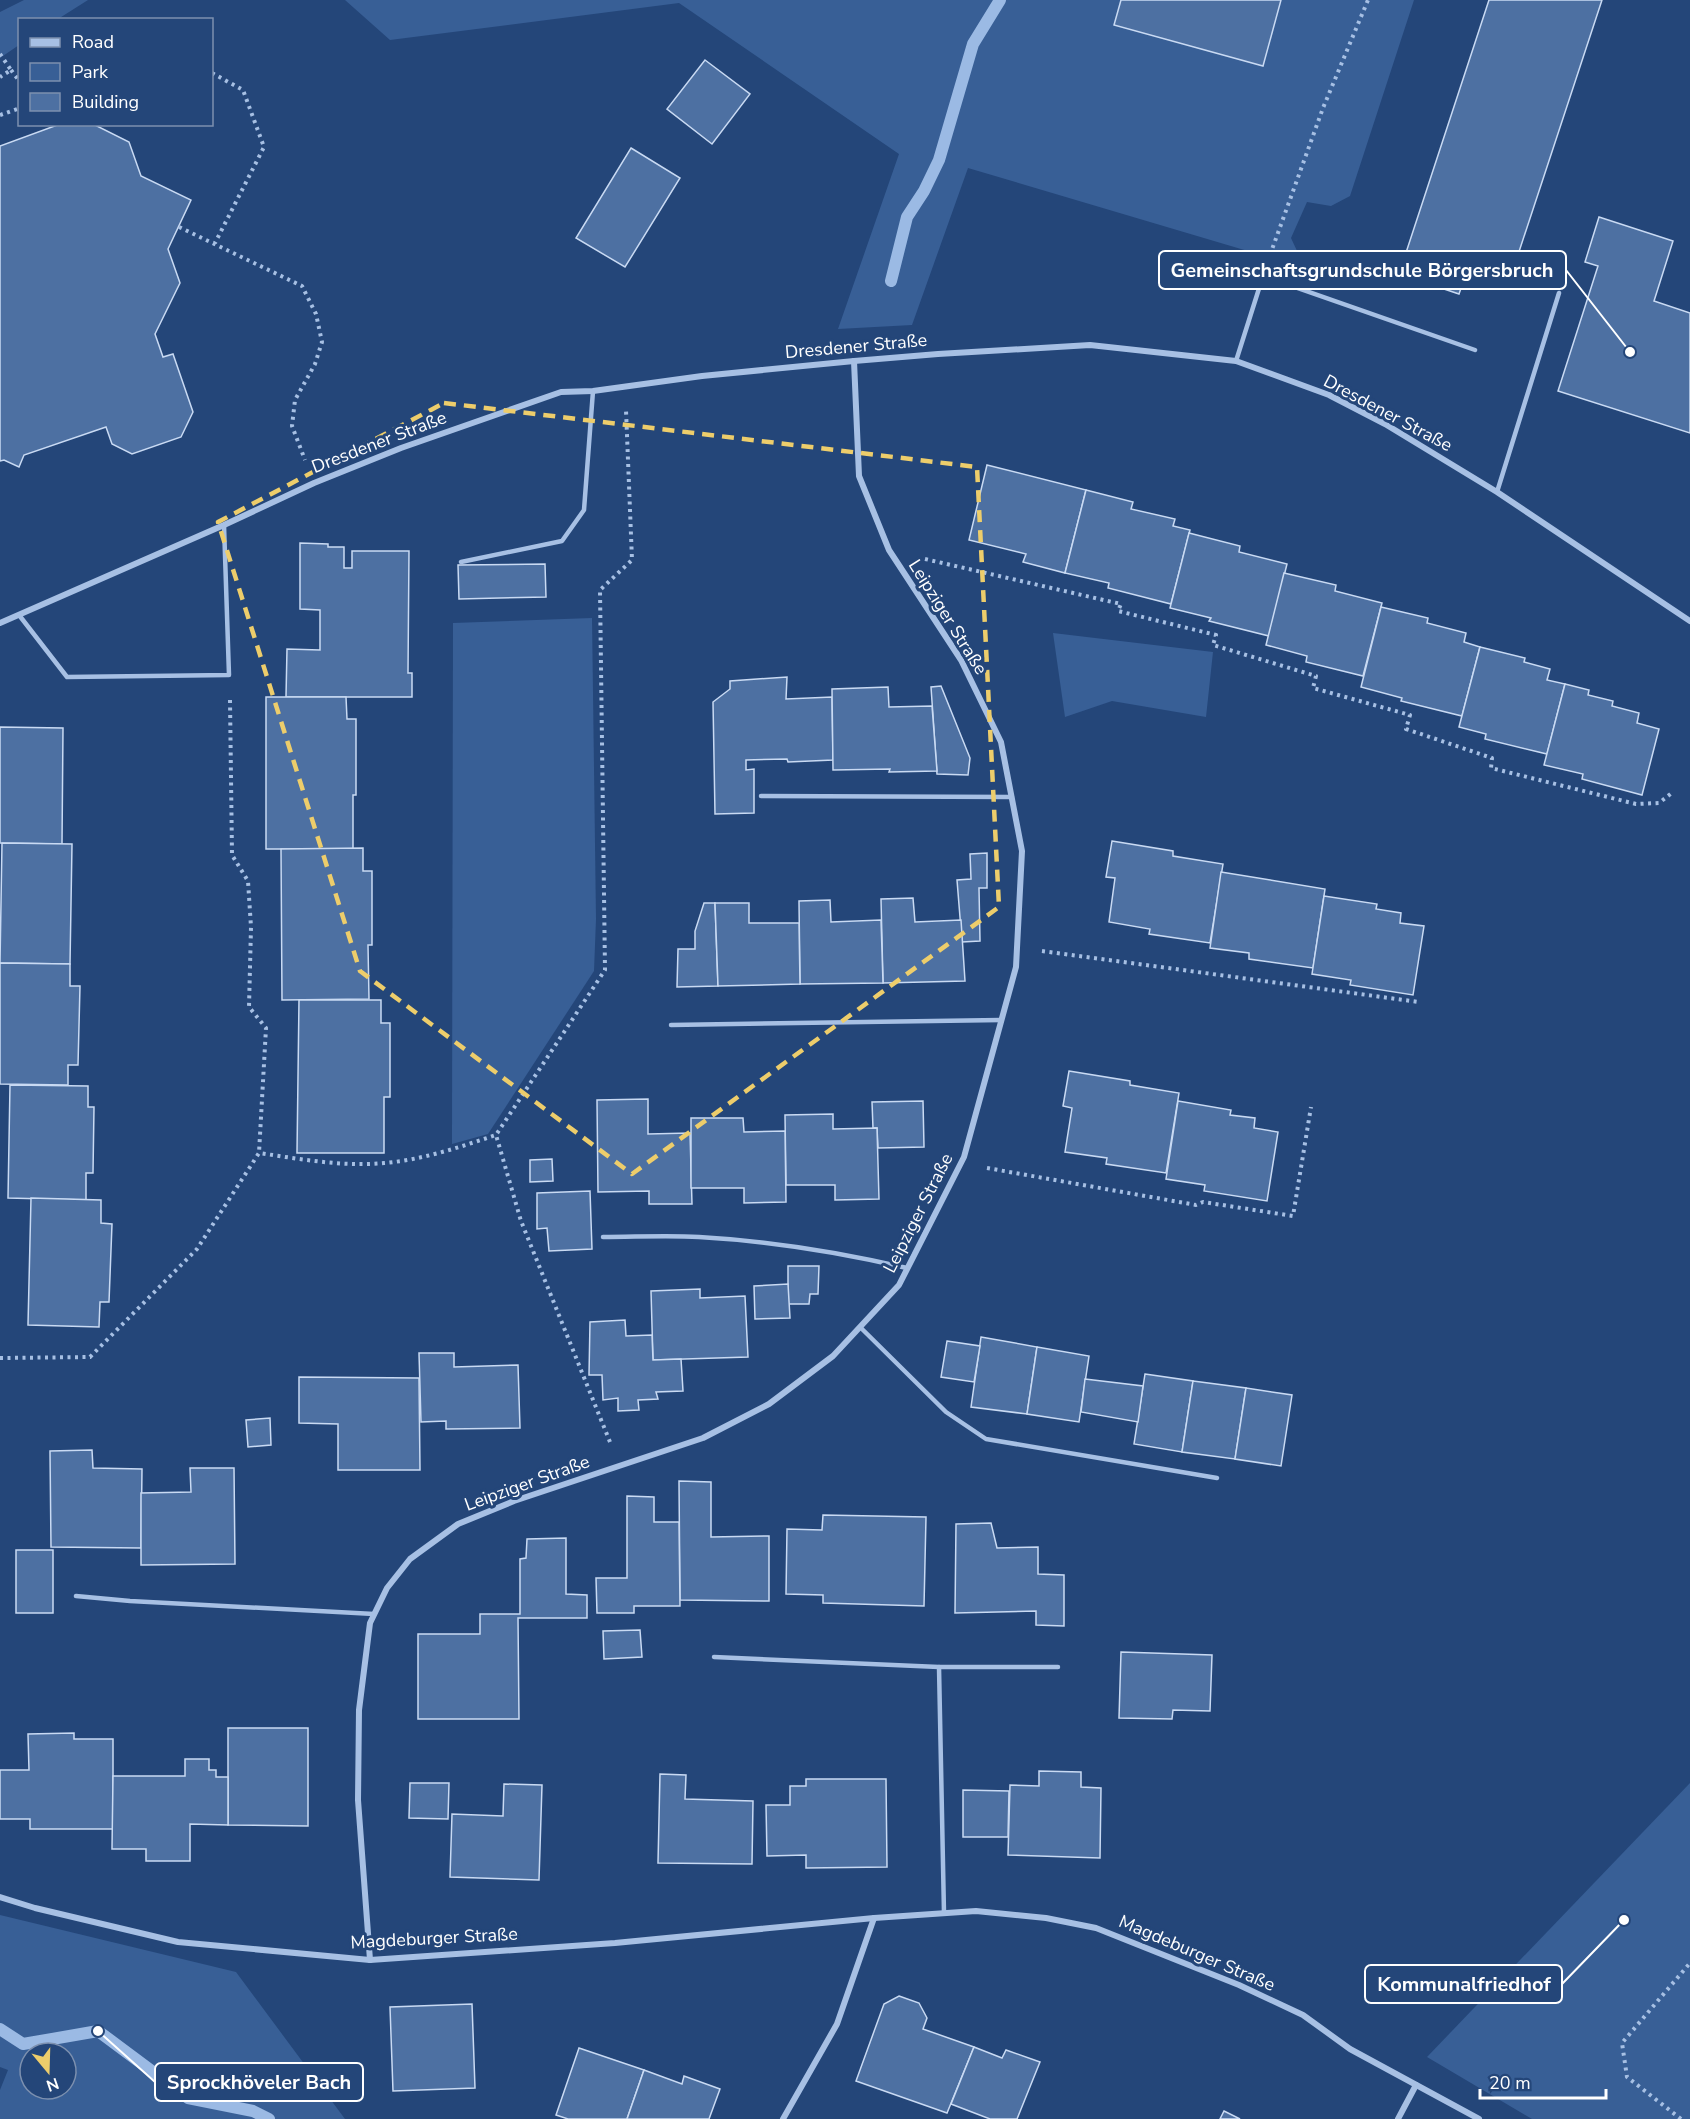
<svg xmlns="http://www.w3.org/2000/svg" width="1690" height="2119" viewBox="0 0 1690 2119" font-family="'Nunito Sans',sans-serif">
	<rect width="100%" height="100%" fill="#244679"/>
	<g fill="#385f96" fill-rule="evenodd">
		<path d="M24,0H88L58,19L20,20L19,45L0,58V12Z"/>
		<path d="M345,0H1414L1350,196L1331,206L1307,202L1291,238L1305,268L968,168L912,325L838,329L899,154L679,3L390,40Z"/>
		<path d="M592,618L596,919L594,971L488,1134L452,1144L453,623Z"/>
		<path d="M1053,633L1213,652L1206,717L1112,701L1065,717Z"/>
		<path d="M1690,1783V2119H1532L1427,2057Z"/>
		<path d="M0,1915L236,1972L345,2119H0V2090L8,2070L0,2067ZM30,2053H66V2089H30Z"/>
	</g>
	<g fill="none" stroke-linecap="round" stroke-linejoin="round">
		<g stroke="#9bbae4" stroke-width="12">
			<path d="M891,281L907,217L924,191L939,160L973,44L1000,0"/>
			<path d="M0,2029L23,2044L98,2031L188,2098L253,2111L269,2119"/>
		</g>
	</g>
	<g fill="#4d70a2" stroke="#c9daf3" stroke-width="1.5">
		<path d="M1121,0H1281L1263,66L1114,25Z"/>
		<path d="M1489,0H1602L1510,279L1469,265L1459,294L1399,274Z"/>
		<path d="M705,60L750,94L712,144L667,109Z"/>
		<path d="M60,124H93L129,142L141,176L191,200L168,249L180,283L155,334L163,357L173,354L193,412L181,437L132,454L112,444L106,427L24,455L19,467L4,460L0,461V146Z"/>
		<path d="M631,148L680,178L625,267L576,238Z"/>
		<path d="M1599,217L1673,241L1654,301L1690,313V433L1558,391L1598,266L1585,262Z"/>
		<path d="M987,465L1086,490L1065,573L1023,562L1026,554L969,540Z"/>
		<path d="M1086,490L1133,502L1131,509L1175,519L1173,526L1190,530L1171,604L1108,588L1109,583L1065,573Z"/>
		<path d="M1189,533L1240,546L1239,552L1287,564L1269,636L1209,621L1211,618L1170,608Z"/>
		<path d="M300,543L328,544V547H344V568H352V551H409L408,673H412V697H286L287,649L320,650V610L300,609Z"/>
		<path d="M545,564L546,597L459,599L458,565Z"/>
		<path d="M1284,573L1336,585L1335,591L1382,603L1363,676L1306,662L1307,656L1266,645Z"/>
		<path d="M1381,607L1428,618L1427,623L1466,633L1464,642L1480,647L1462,716L1401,701L1402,698L1361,687Z"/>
		<path d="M1480,647L1525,658L1524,662L1550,669L1547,680L1565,684L1547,754L1485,739L1486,734L1459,727Z"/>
		<path d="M787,677L786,699L832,697L833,760L788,762L787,759L746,760V770L754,769V813L715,814L713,702L730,689V681Z"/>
		<path d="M1565,684L1589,690L1588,695L1613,701L1612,706L1639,713L1637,723L1659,729L1642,795L1582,779L1583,774L1544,765Z"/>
		<path d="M941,686L970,758L968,775L937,774L931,687Z"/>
		<path d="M888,687L889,707L932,706L937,771L889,772L890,769L833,770L832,689Z"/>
		<path d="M266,697H346L347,719H356V795H353V849H266Z"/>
		<path d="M0,727L63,728L62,844L0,843Z"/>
		<path d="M1112,841L1173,851V856L1223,864L1210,943L1149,934L1150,929L1109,922L1115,878L1106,877Z"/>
		<path d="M2,843L72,844L70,964L0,963Z"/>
		<path d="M363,848V871H372V945H368L369,999L282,1000L281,849Z"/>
		<path d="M987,853V888H979L980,941L962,942L957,880L971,879L970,854Z"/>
		<path d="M1221,872L1325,889L1313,968L1249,959V953L1210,948Z"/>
		<path d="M1324,896L1377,904L1376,909L1401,913L1400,923L1424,926L1413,995L1350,985L1351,980L1312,974Z"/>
		<path d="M913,898L915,922L961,920L965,981L883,983L881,899Z"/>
		<path d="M830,900L831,922L881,920L883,983L800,984L799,901Z"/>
		<path d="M704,903H715L718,986L677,987L678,949H695V931Z"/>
		<path d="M715,903H749V923H799L800,984L718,986Z"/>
		<path d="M0,963L70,964V986H80L78,1065H68V1085L0,1084Z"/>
		<path d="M299,1000H381V1023H390V1097H384V1153H297Z"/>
		<path d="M1069,1071L1130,1081V1085L1179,1093L1166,1173L1106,1164L1107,1158L1065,1152L1072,1108L1063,1106Z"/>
		<path d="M10,1085L88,1086V1107H94L93,1173H86V1200L8,1198Z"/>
		<path d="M648,1099V1134L690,1133L692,1204H649V1191L598,1192L597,1100Z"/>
		<path d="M923,1101L924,1147L878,1148L877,1128H873L872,1102Z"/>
		<path d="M1178,1101L1231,1110L1230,1115L1255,1118L1254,1128L1278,1132L1267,1201L1204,1191L1205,1185L1166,1179Z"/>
		<path d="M833,1114V1129L877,1128L879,1199L835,1200V1185H786L785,1115Z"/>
		<path d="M691,1118H743L744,1132L785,1131L786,1202L744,1203V1188H691Z"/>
		<path d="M552,1159L553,1181L530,1182V1160Z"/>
		<path d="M590,1191L592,1249L549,1251L547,1228L537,1229V1193Z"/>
		<path d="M31,1198L101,1200V1223L112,1224L109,1302H100L99,1327L28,1325Z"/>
		<path d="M788,1266H819L818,1294H810L809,1304H788Z"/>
		<path d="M788,1284L790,1318L755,1319L754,1286Z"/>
		<path d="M700,1289V1298L745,1296L748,1357L653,1360L651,1291Z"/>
		<path d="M625,1320L626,1336L652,1335L653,1360L681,1359L683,1391L656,1392L658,1399L638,1400L639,1410L618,1411V1398L603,1400L602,1375H589L590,1322Z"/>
		<path d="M981,1337L1037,1347L1027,1414L971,1407Z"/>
		<path d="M947,1341L980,1346L974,1382L941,1377Z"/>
		<path d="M1037,1347L1089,1356L1079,1422L1027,1414Z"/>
		<path d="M419,1353H454V1367L518,1365L520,1428L446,1429V1421L421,1422Z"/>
		<path d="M1145,1374L1193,1381L1182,1452L1134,1444Z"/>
		<path d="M299,1377L419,1378L420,1470H338V1424L299,1423Z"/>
		<path d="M1085,1379L1143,1386L1138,1422L1081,1412Z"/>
		<path d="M1193,1381L1246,1388L1235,1459L1182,1452Z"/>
		<path d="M1246,1388L1292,1395L1281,1466L1235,1459Z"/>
		<path d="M270,1418L271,1445L248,1447L246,1420Z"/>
		<path d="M92,1450L93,1468L142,1469L141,1548L51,1547L50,1451Z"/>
		<path d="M190,1468H234L235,1564L141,1565V1493L191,1492Z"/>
		<path d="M679,1481L711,1482V1537L769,1536V1601L680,1600Z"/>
		<path d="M627,1496L654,1497V1522H679L680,1606H634V1613H597L596,1578H627Z"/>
		<path d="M823,1515L926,1517L924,1606L823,1603V1595L786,1594L787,1529L822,1530Z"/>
		<path d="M991,1523L997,1548L1038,1547V1574L1064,1575V1626L1036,1625V1611L955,1613L956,1524Z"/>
		<path d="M566,1538V1594L587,1595V1618H518L519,1719H418V1634H480V1614H520V1559L526,1558L527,1539Z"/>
		<rect x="16" y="1550" width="37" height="63"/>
		<path d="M640,1630L642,1657L604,1659L603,1631Z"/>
		<path d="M1121,1652L1212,1655L1210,1711L1173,1710L1172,1719L1119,1718Z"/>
		<path d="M228,1728H308V1826L228,1825Z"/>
		<path d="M74,1733V1739H113V1829H30V1819H0V1770H29L28,1734Z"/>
		<path d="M185,1759H209V1770H216V1777H228V1825L190,1824V1861H146V1849H112L113,1776H185Z"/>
		<path d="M1039,1771L1081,1772V1787L1101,1788L1100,1858L1008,1855L1010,1785L1039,1786Z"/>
		<path d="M660,1774L686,1775L685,1799L753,1801L752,1864L658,1863Z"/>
		<path d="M806,1779H886L887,1867L806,1868V1855L767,1856L766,1805H790V1786H806Z"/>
		<path d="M410,1783H449L448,1819L409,1818Z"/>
		<path d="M504,1784L542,1785L539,1880L450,1877L452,1814L503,1816Z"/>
		<path d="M963,1790L1009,1791L1008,1837H963Z"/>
		<path d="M899,1996L919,2003L927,2018L923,2029L974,2047L947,2113L856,2081L884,2004Z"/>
		<path d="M472,2004L475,2088L393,2091L390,2007Z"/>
		<path d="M974,2047L1002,2058L1006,2050L1040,2062L1017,2119H990L951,2104Z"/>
		<path d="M579,2048L644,2070L627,2119H568L556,2115Z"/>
		<path d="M644,2070L682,2084L684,2076L720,2089L709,2119H627Z"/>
		<path d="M1224,2111L1240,2119H1220Z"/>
	</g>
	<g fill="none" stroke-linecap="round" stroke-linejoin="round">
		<g stroke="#a7c0e4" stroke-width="4" stroke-dasharray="3 4.5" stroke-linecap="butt">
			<path d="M0,54L11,70L0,77"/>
			<path d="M11,70L20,82"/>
			<path d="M212,73L243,90L264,147L215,243"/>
			<path d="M0,115L20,108"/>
			<path d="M179,227L302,286L316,314L322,342L315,364L295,400L292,426L305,460"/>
			<path d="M1270,255L1323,108L1368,0"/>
			<path d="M925,559L1121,604L1118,611L1216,635L1213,645L1316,676L1313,688L1410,715L1406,729L1492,758L1491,768L1636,804L1659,803L1673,792"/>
			<path d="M230,700L232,855L248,881L251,927L249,1007L266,1028L259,1153"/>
			<path d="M1042,951L1419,1002"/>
			<path d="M987,1168L1196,1205L1203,1202L1293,1216L1311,1107"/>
			<path d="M0,1358L90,1357L197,1249L259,1153C300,1159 342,1167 384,1163C422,1160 460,1147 496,1135"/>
			<path d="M610,1442L521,1221L496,1135L605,970L600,590L632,560L626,410"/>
			<path d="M1681,2119L1627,2077L1622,2043L1690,1963"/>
		</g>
		<g stroke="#a7c0e4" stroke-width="4.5">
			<path d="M1236,361L1263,276L1475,350"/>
			<path d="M1497,492L1559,293"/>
			<path d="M461,562L562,541L584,510L593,391"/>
			<path d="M19,615L67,677L229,675L224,525"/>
			<path d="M761,796L1012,797"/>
			<path d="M671,1025L1001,1020"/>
			<path d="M603,1237C635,1237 667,1235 699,1237C769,1241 839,1252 907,1268"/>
			<path d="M860,1327L946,1412L986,1439L1217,1478"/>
			<path d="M76,1596L130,1601L374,1614"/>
			<path d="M714,1657L939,1667"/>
			<path d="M944,1913L939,1667H1058"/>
		</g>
		<g stroke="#a7c0e4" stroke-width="6">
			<path d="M0,623L224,525L314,483L401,448L561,392L593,391L702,376L854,361L938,354L1090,345L1236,361L1329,395L1385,424L1497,492L1690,621"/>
			<path d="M0,1897L35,1908L178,1942L370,1960L615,1943L874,1918L976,1911L1046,1918L1096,1928L1239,1985L1303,2015L1350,2049L1479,2119"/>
			<path d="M370,1960L358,1800L359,1710L370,1623L387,1588L410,1559L458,1524L514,1501L703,1438L769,1404L833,1356L899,1285L964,1157L1016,967L1022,851L1001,742L961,660L889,550L859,476L854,361"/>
			<path d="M783,2119L837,2024L874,1918"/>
			<path d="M1398,2119L1416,2085"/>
		</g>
	</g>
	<path fill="none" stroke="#edcd6b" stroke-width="4.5" stroke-dasharray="12 8" stroke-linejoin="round" d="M444,403L977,467L999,907L632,1174L360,971L218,522Z"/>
	<g text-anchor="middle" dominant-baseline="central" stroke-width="6" stroke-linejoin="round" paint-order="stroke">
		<g font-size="18" fill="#fff" stroke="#244679">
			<text transform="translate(856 346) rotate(-5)">Dresdener Straße</text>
			<text transform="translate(1388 413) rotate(28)">Dresdener Straße</text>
			<text transform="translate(379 442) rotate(-21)">Dresdener Straße</text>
			<text transform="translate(948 617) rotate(58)">Leipziger Straße</text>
			<text transform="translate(918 1213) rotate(-63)">Leipziger Straße</text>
			<text transform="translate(527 1483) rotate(-20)">Leipziger Straße</text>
			<text transform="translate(434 1938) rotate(-3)">Magdeburger Straße</text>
			<text transform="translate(1197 1953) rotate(23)">Magdeburger Straße</text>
		</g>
	</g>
	<path fill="none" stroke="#fff" stroke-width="2" d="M1630 352L1566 270M1624 1920L1562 1984M98 2031L155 2082"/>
	<g fill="#fff" stroke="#244679" stroke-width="2">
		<circle cx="1630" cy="352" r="6"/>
		<circle cx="1624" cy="1920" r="6"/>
		<circle cx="98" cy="2031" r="6"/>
	</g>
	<g fill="#244679" stroke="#fff" stroke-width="2">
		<rect x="1159" y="251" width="407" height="38" rx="6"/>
		<rect x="1365" y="1965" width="197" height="38" rx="6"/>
		<rect x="155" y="2063" width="208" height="38" rx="6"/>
	</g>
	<g font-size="20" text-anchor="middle" font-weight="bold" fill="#fff">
		<text x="1362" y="277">Gemeinschaftsgrundschule Börgersbruch</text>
		<text x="1464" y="1991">Kommunalfriedhof</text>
		<text x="259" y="2089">Sprockhöveler Bach</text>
	</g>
	<rect x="18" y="18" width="195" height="108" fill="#244679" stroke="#7c90af" stroke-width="1.5"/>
	<rect x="30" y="38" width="30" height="9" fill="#a7c0e4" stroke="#7c90af" stroke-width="1.5"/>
	<text x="72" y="48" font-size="18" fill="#ffffff">Road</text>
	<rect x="30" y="63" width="30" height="18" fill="#385f96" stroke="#7c90af" stroke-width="1.5"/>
	<text x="72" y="78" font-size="18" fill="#ffffff">Park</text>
	<rect x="30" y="93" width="30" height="18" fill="#4d70a2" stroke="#7c90af" stroke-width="1.5"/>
	<text x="72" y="108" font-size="18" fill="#ffffff">Building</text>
	<g transform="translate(48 2071) rotate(161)"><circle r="28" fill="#244679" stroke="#7c90af" stroke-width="1.5"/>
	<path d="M0-4.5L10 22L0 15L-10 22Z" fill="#edcd6b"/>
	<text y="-9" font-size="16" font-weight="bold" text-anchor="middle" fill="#ffffff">N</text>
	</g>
	<path d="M1480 2089v9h126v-9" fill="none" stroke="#ffffff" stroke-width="3"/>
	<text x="1489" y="2089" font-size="18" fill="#ffffff" stroke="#244679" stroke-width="4.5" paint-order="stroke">20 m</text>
</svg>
